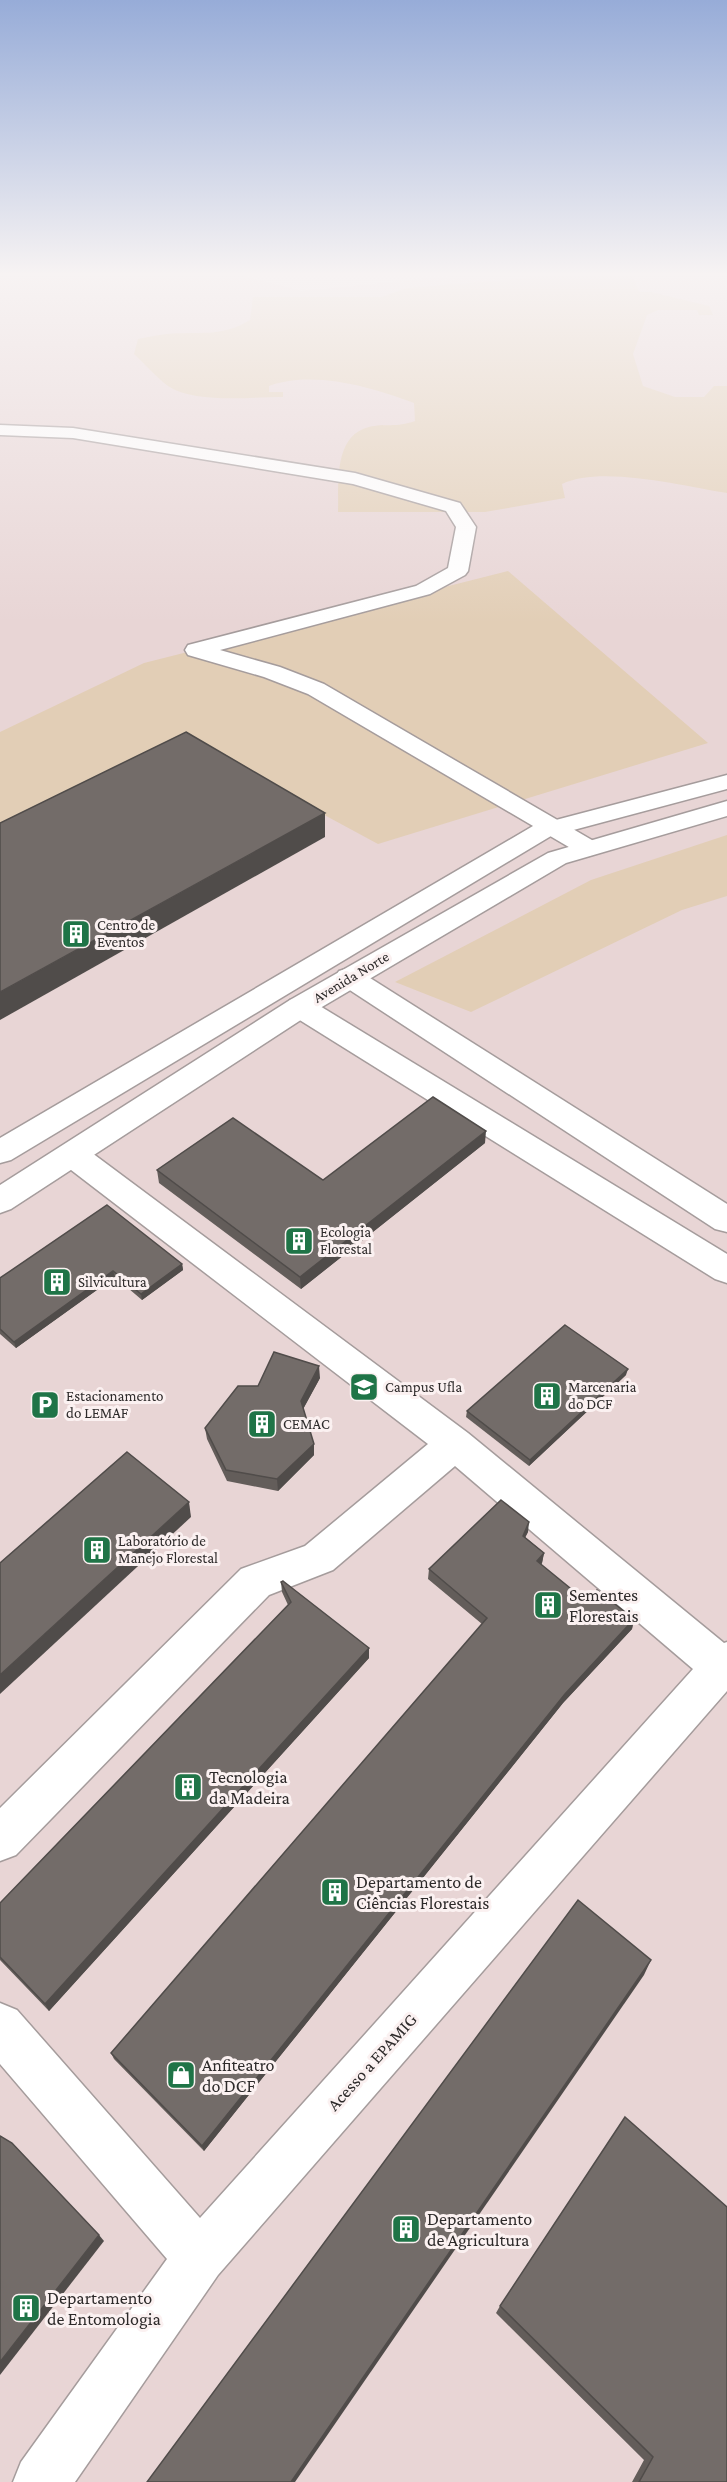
<svg xmlns="http://www.w3.org/2000/svg" width="727" height="2482" viewBox="0 0 727 2482" font-family="'Crimson Pro',serif">
	<rect width="100%" height="100%" fill="#eee4e4"/>
	<path fill="#e8d5d5" d="M0,276H243L302,291L452,276H727V2482H0Z"/>
	<g fill="#e2ceb6">
		<path d="M538,276H633L639,292H651L709,306L713,315H699L697,310H658L647,315L633,354L643,386L675,397H704L714,386H727V493C683,486 601,465 562,484L565,498L485,512H338C339,484 333,436 369,427C385,423 396,428 415,421L414,403C371,387 314,370 269,386V392H283V397C251,397 195,404 168,386C156,377 145,364 134,354L138,339C148,337 157,335 167,334C198,331 221,338 250,320L253,297H382L407,288L520,279Z"/>
		<path d="M508,571L708,743L378,844L189,742L0,839V732L144,663Z"/>
		<path d="M727,835V896L682,910L471,1012L395,982L591,880Z"/>
	</g>
	<g fill="none" stroke-linecap="round" stroke-linejoin="round">
		<g stroke="#a59c9c" stroke-width="3">
			<g id="minor">
				<path d="M0,425L73,428L355,473L460,503L476,527L468,571L465,575L430,594L220,650L280,667L324,684L597,843L601,848L597,853L588,856L579,853L308,694L264,677L188,655L185,650L188,645L416,586L448,568L456,527L446,511L353,484L73,438L0,435Z"/>
				<path d="M349,968L359,971L727,1204V1232L715,1229L339,983L335,977L339,971Z"/>
				<path d="M300,998L310,1000L727,1254V1283L715,1279L290,1014L286,1007L290,1000Z"/>
				<path d="M73,1144L84,1147L468,1433L724,1643L727,1642V1691L218,2275L75,2482H13L21,2462L167,2259L0,2064V2003L17,2010L200,2218L693,1669L455,1466L333,1570L269,1595L16,1855L0,1861V1808L241,1569L305,1546L428,1444L62,1163L57,1155L62,1147Z"/>
			</g>
		</g>
		<g stroke="#a59c9c" stroke-width="3">
			<g id="tertiary">
				<path d="M727,775V789L551,836L11,1160L0,1163V1138L533,826Z"/>
				<path d="M727,801V816L566,863L310,1014L11,1209L0,1213V1185L290,1000L548,853Z"/>
			</g>
		</g>
		<use href="#minor" fill="#fff" fill-rule="evenodd"/>
		<use href="#tertiary" fill="#fff" fill-rule="evenodd"/>
	</g>
	<g fill="#635d5a">
		<path d="M485,1143L301,1289L159,1183L157,1170L323,1180Z"/>
		<path d="M182,1264L183,1270L142,1300L115,1277L16,1348L0,1334V1278Z"/>
		<path d="M626,1375L529,1466L466,1417L467,1411Z"/>
		<path d="M320,1378L303,1409L314,1444V1455L278,1491L227,1481L207,1439L205,1428L258,1386Z"/>
		<path d="M528,1532L525,1537L544,1553L542,1563L541,1565L586,1601L634,1619L632,1629L563,1703L204,2151L114,2059L111,2053L482,1624L428,1579L429,1569Z"/>
		<path d="M281,1582L369,1648V1658L49,2011L0,1960V1903L288,1605L282,1592Z"/>
		<path d="M500,2306L727,2482H632L644,2460L496,2313Z"/>
	</g>
	<g fill="#504c4a">
		<path d="M325,813V837L0,1020V992Z"/>
		<path d="M486,1131L485,1143L301,1289L300,1277Z"/>
		<path d="M182,1264L183,1270L142,1300L141,1294Z"/>
		<path d="M113,1271L115,1277L16,1348L14,1342Z"/>
		<path d="M319,1366L320,1378L301,1413V1401Z"/>
		<path d="M628,1369L626,1375L529,1466L530,1460Z"/>
		<path d="M314,1444V1455L278,1491L277,1479Z"/>
		<path d="M189,1502L191,1517L0,1694V1675Z"/>
		<path d="M529,1522L528,1532L521,1546L523,1536Z"/>
		<path d="M544,1553L542,1563L535,1571L537,1561Z"/>
		<path d="M634,1619L632,1629L563,1703L204,2151L202,2146L565,1694Z"/>
		<path d="M369,1648V1658L49,2011L45,2004Z"/>
		<path d="M651,1960L644,1975L295,2482H291Z"/>
		<path d="M99,2235L104,2241L0,2375V2362Z"/>
	</g>
	<g fill="#736c69" stroke="#504c4a" stroke-width="1.5">
		<path d="M186,732L325,813L0,992V823Z"/>
		<path d="M433,1097L486,1131L300,1277L157,1170L233,1118L323,1180Z"/>
		<path d="M107,1205L182,1264L141,1294L113,1271L14,1342L0,1329V1278Z"/>
		<path d="M565,1325L628,1369L530,1460L467,1411Z"/>
		<path d="M274,1352L319,1366L301,1401L314,1444L277,1479L226,1470L205,1428L238,1386H258Z"/>
		<path d="M127,1452L189,1502L0,1675V1563Z"/>
		<path d="M501,1500L529,1522L523,1536L544,1553L537,1561L586,1601L597,1590L634,1619L565,1694L202,2146L111,2053L487,1618L429,1569Z"/>
		<path d="M283,1581L369,1648L45,2004L0,1957V1903L291,1602L281,1582Z"/>
		<path d="M578,1900L651,1960L291,2482H147Z"/>
		<path d="M625,2117L727,2207V2482H639L653,2457L500,2306Z"/>
		<path d="M0,2136L12,2143L99,2235L0,2362Z"/>
	</g>
	<linearGradient id="sky" x2="0" y2="1"><stop stop-color="#97acd8"/><stop offset="0.44" stop-color="#f7f3f3"/><stop offset="1" stop-color="#f7f3f3" stop-opacity="0"/></linearGradient>
	<rect width="727" height="623" fill="url(#sky)"/>
	<defs>
		<g id="building-square" transform="scale(1.5)"><rect x="-9" y="-9" width="18" height="18" rx="4" fill="#1f7447" stroke="#fbf1f1"/><path d="M-4-6H4V6H1V3H-1V6H-4ZM-2.5-4.3h1.7v1.8h-1.7ZM.8-4.3h1.7v1.8H.8ZM-2.5-1h1.7V.8h-1.7ZM.8-1h1.7V.8H.8Z" fill="#fff"/></g>
		<g id="university-square" transform="scale(1.5)"><rect x="-9" y="-9" width="18" height="18" rx="4" fill="#1f7447" stroke="#fbf1f1"/><path d="M0-5L7-2L0 1L-7-2ZM-4 1L0 2.5L4 1V4Q0 6-4 4Z" fill="#fff"/></g>
		<g id="parking-square" transform="scale(1.5)"><rect x="-9" y="-9" width="18" height="18" rx="4" fill="#1f7447" stroke="#fbf1f1"/><path d="M-3.5-5.5H1a3.5 3.5 0 0 1 0 7H-1V5.5H-3.5ZM-1-3.4V-.6H.8a1.4 1.4 0 0 0 0-2.8Z" fill="#fff"/></g>
		<g id="shop-square" transform="scale(1.5)"><rect x="-9" y="-9" width="18" height="18" rx="4" fill="#1f7447" stroke="#fbf1f1"/><path d="M-5-2.5h2.3a2.7 3.5 0 0 1 5.4 0H5L5.5 6h-11ZM-1.5-2.5h3a1.5 2.3 0 0 0-3 0Z" fill="#fff"/></g>
	</defs>
	<g fill-rule="evenodd">
		<use href="#building-square" x="76" y="934"/>
		<use href="#building-square" x="299" y="1241"/>
		<use href="#building-square" x="57" y="1282"/>
		<use href="#university-square" x="364" y="1387"/>
		<use href="#building-square" x="547" y="1396"/>
		<use href="#parking-square" x="45" y="1405"/>
		<use href="#building-square" x="262" y="1424"/>
		<use href="#building-square" x="97" y="1550"/>
		<use href="#building-square" x="548" y="1605"/>
		<use href="#building-square" x="188" y="1787"/>
		<use href="#building-square" x="335" y="1892"/>
		<use href="#shop-square" x="181" y="2075"/>
		<use href="#building-square" x="406" y="2229"/>
		<use href="#building-square" x="26" y="2308"/>
	</g>
	<g text-anchor="middle" dominant-baseline="central" stroke-width="6" stroke-linejoin="round" paint-order="stroke">
		<g font-size="15" fill="#2d2a2a" stroke="#fbf1f1" text-anchor="start">
			<text x="97" y="925">Centro de<tspan x="97" dy="17">Eventos</tspan></text>
			<text x="320" y="1232">Ecologia<tspan x="320" dy="17">Florestal</tspan></text>
			<text x="78" y="1282">Silvicultura</text>
			<text x="385" y="1387">Campus Ufla</text>
			<text x="568" y="1387">Marcenaria<tspan x="568" dy="17">do DCF</tspan></text>
			<text x="66" y="1396">Estacionamento<tspan x="66" dy="17">do LEMAF</tspan></text>
			<text x="283" y="1424">CEMAC</text>
			<text x="118" y="1541">Laboratório de<tspan x="118" dy="17">Manejo Florestal</tspan></text>
		</g>
		<g font-size="15" fill="#2d2a2a" stroke="#fbf1f1">
			<text transform="translate(351 977) rotate(-31)">Avenida Norte</text>
		</g>
		<g font-size="18" fill="#2d2a2a" stroke="#fbf1f1" text-anchor="start">
			<text x="569" y="1595">Sementes<tspan x="569" dy="21">Florestais</tspan></text>
			<text x="209" y="1777">Tecnologia<tspan x="209" dy="21">da Madeira</tspan></text>
			<text x="356" y="1882">Departamento de<tspan x="356" dy="21">Ciências Florestais</tspan></text>
			<text x="202" y="2065">Anfiteatro<tspan x="202" dy="21">do DCF</tspan></text>
			<text x="427" y="2219">Departamento<tspan x="427" dy="21">de Agricultura</tspan></text>
			<text x="47" y="2298">Departamento<tspan x="47" dy="21">de Entomologia</tspan></text>
		</g>
		<g font-size="18" fill="#2d2a2a" stroke="#fbf1f1">
			<text transform="translate(372 2062) rotate(-48)">Acesso a EPAMIG</text>
		</g>
	</g>
</svg>
